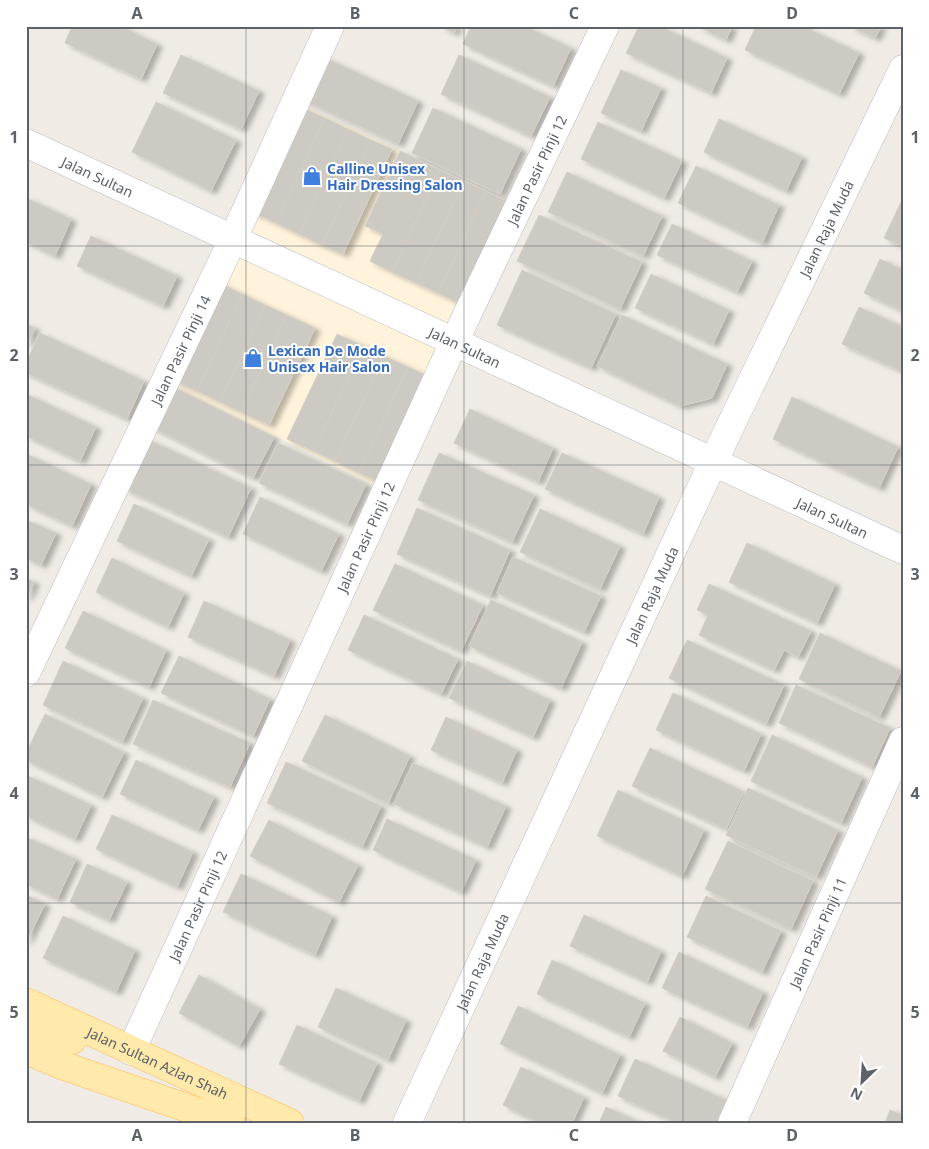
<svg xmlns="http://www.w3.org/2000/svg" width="929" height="1149" viewBox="0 0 929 1149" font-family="'Noto Sans',sans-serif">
	<defs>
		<filter id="shadow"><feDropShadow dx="5.5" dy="3" stdDeviation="2.5" flood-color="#0004"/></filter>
	</defs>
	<rect width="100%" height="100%" fill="#f0ece5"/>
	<path fill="#fff3db" d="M297,103L524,209L386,491L163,381Z"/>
	<g fill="#cdc9c3" stroke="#d6cec2" filter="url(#shadow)">
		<path d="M72,26H120L157,44L141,79L65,43Z"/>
		<path d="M440,26H457L454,33Z"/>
		<path d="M471,26H524L571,48L553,86L463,44Z"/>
		<path d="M639,26H659L727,58L711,93L626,53Z"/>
		<path d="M697,26H732L726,40Z"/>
		<path d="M756,26H802L859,53L839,94L745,50Z"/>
		<path d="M849,26H881L875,38Z"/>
		<path d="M181,55L259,91L241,129L163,93Z"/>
		<path d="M459,55L550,97L531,136L441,94Z"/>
		<path d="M323,57L418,101L398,144L303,100Z"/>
		<path d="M621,70L661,88L641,131L601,113Z"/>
		<path d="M156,102L236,140L211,191L132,152Z"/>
		<path d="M299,106L325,118L276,223L250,211Z"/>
		<path d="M433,108L521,149L500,194L412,153Z"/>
		<path d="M325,118L348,129L299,234L276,223Z"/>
		<path d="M719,119L802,157L786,191L704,152Z"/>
		<path d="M598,122L682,161L664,198L581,159Z"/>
		<path d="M348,129L371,140L322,245L299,234Z"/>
		<path d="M371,140L392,149L343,254L322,245Z"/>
		<path d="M400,151L440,170L392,272L370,261L383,234L365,226Z"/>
		<path d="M696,166L779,205L762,243L678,203Z"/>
		<path d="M440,170L464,181L416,283L392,272Z"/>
		<path d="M567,172L662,216L643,256L548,212Z"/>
		<path d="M464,181L486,191L438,293L416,283Z"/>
		<path d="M486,191L512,204L465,306L438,293Z"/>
		<path d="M26,198L71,219L55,256L26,242Z"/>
		<path d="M901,202L903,203V246L884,238Z"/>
		<path d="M539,215L642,262L620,309L517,261Z"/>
		<path d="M672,224L752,261L737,292L657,255Z"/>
		<path d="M91,236L177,276L163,306L77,266Z"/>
		<path d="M880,259L903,270V311L864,293Z"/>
		<path d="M522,270L616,314L591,368L497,325Z"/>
		<path d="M651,274L729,310L713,344L635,308Z"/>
		<path d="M217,282L242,294L197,391L172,380Z"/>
		<path d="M242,294L265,305L220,402L197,391Z"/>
		<path d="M265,305L287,315L241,412L220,402Z"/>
		<path d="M859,307L903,327V372L842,344Z"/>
		<path d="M287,315L315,328L269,425L241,412Z"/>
		<path d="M622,315L727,364L712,398L680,406L597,366Z"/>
		<path d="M26,324L35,328L26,346Z"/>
		<path d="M40,333L144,381L127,419L26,373V363Z"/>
		<path d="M337,334L363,346L314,451L287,439Z"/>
		<path d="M363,346L384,356L335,461L314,451Z"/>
		<path d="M384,356L408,367L359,473L335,461Z"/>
		<path d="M408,367L431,378L382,483L359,473Z"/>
		<path d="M171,386L274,437L253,478L151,427Z"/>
		<path d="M26,394L96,427L80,461L26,436Z"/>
		<path d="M792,397L898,447L879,488L773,439Z"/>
		<path d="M470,409L553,448L538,482L454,443Z"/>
		<path d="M147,439L251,488L228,537L123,488Z"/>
		<path d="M278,443L366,484L347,524L259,483Z"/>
		<path d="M439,453L534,495L512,542L418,500Z"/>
		<path d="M562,453L659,497L643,534L545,489Z"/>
		<path d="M26,454L91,484L72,526L26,504Z"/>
		<path d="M260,497L339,534L321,571L243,534Z"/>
		<path d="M134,504L209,539L191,576L117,541Z"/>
		<path d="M417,508L510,550L490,596L397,554Z"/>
		<path d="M540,509L620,546L600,589L520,552Z"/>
		<path d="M26,520L56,533L41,565L26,558Z"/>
		<path d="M747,543L835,584L817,623L729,582Z"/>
		<path d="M513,557L601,596L584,632L497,593Z"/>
		<path d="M112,558L184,593L168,627L96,592Z"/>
		<path d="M395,564L483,605L461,651L373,610Z"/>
		<path d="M26,578L34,582L26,599Z"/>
		<path d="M709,584L811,631L798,657L784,650L774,670L699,635L708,615L697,610Z"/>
		<path d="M491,600L582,642L561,688L469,646Z"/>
		<path d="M204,601L290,640L274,676L188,637Z"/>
		<path d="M83,611L166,650L149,687L65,648Z"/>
		<path d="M364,615L458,659L441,694L348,650Z"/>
		<path d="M820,633L901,671L879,717L799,679Z"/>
		<path d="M687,640L784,685L766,724L669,678Z"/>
		<path d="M179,656L270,699L253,736L161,693Z"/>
		<path d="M63,661L143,698L122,742L43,705Z"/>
		<path d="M467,661L550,700L533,737L449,698Z"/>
		<path d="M796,685L890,728L872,767L779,723Z"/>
		<path d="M673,693L761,734L744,771L656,730Z"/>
		<path d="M153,700L250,743L230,787L133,744Z"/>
		<path d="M45,714L124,752L102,797L26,760V753Z"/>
		<path d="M325,715L410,756L388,803L302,761Z"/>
		<path d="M446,717L517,750L502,783L431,750Z"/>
		<path d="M772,735L862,777L841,823L751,781Z"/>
		<path d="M650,748L744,792L726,829L632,786Z"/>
		<path d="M136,760L214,797L198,830L120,794Z"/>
		<path d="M286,762L381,806L362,847L267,803Z"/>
		<path d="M413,763L506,806L487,847L394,804Z"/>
		<path d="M26,775L91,805L75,839L26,816Z"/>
		<path d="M748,788L838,830L816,877L726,835Z"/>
		<path d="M618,790L704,830L682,876L597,836Z"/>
		<path d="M112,815L193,852L177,887L96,849Z"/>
		<path d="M387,819L476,860L461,892L373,850Z"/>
		<path d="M269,820L358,865L339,902L250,856Z"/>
		<path d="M26,837L76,859L57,899L26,884Z"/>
		<path d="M728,841L813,881L791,929L705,889Z"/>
		<path d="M87,864L127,882L109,920L70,902Z"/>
		<path d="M241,874L332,916L315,955L223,912Z"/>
		<path d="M26,895L45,904L26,942Z"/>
		<path d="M706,896L781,931L762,972L687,937Z"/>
		<path d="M584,915L661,951L647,982L570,946Z"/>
		<path d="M63,916L135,950L116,992L43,958Z"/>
		<path d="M679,952L763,992L747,1027L662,988Z"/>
		<path d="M552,960L645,1003L629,1037L537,994Z"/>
		<path d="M199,975L260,1009L239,1046L179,1013Z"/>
		<path d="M336,988L406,1020L388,1060L318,1027Z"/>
		<path d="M518,1006L620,1055L602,1093L500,1044Z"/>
		<path d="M680,1017L732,1043L715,1077L663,1051Z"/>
		<path d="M297,1025L377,1063L359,1101L279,1064Z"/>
		<path d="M635,1059L726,1100L716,1123H677L618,1096Z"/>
		<path d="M521,1067L584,1097L572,1123H540L503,1105Z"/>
		<path d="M606,1107L641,1123H599Z"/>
		<path d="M890,1110L903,1115V1123H885Z"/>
	</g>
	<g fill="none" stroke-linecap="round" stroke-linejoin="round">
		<g stroke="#b7bbc0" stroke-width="29">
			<g id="street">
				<path id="s1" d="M26,143L903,550"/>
				<path id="s2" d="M26,673L233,239L330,26"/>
				<path id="s3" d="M131,1051L454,342L605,26"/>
				<path id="s4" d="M407,1123L713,462L903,69"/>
				<path id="s5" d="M732,1123L903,741"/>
			</g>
		</g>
		<g stroke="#febb50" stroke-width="29">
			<g id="primary">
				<path id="s6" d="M26,1002L290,1123"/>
				<path d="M26,1025L72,1040"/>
				<path d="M26,1050L61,1065L231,1123"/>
			</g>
		</g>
		<use href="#street" stroke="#fff" stroke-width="28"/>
		<use href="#primary" stroke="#ffe9ab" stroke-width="28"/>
	</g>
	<path fill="none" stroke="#5c6267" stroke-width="1" stroke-opacity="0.55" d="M246,26V1123M464,26V1123M683,26V1123M26,246H903M26,465H903M26,684H903M26,903H903"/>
	<defs>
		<g id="shop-bare" transform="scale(1.5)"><path d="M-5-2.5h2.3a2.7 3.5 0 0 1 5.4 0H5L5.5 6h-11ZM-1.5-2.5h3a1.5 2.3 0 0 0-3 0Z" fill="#3f7fe0" stroke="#fff" stroke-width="2.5" paint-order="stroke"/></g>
	</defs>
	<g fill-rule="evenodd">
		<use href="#shop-bare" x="312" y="176"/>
		<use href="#shop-bare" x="253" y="358"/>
	</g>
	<g text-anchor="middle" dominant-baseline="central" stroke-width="4" stroke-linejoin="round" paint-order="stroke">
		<g font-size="14" font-weight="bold" fill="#366cbe" stroke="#fff" text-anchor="start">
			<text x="327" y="168">Calline Unisex<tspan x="327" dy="16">Hair Dressing Salon</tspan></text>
			<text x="268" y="350">Lexican De Mode<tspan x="268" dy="16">Unisex Hair Salon</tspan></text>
		</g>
		<g font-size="14" fill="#5c6267" stroke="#fff">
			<text stroke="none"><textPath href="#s3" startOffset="970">Jalan Pasir Pinji 12</textPath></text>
			<text stroke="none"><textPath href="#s1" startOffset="79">Jalan Sultan</textPath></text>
			<text stroke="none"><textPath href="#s4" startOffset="988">Jalan Raja Muda</textPath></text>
			<text stroke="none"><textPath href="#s1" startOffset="484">Jalan Sultan</textPath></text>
			<text stroke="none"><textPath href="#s2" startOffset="358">Jalan Pasir Pinji 14</textPath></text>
			<text stroke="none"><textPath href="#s1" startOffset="889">Jalan Sultan</textPath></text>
			<text stroke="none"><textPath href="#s3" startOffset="565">Jalan Pasir Pinji 12</textPath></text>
			<text stroke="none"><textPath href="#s4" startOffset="582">Jalan Raja Muda</textPath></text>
			<text stroke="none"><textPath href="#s3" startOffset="160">Jalan Pasir Pinji 12</textPath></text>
			<text stroke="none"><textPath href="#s5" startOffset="209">Jalan Pasir Pinji 11</textPath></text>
			<text stroke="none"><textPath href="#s4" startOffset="178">Jalan Raja Muda</textPath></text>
			<text stroke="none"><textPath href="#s6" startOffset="145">Jalan Sultan Azlan Shah</textPath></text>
		</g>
	</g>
	<rect width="929" height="1149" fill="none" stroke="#ffffff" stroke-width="55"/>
	<g transform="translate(862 1082) rotate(205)" stroke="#ffffff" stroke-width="4" paint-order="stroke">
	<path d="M0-4L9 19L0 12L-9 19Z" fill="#5c6267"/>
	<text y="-8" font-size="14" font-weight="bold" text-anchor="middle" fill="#5c6267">N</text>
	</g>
	<rect x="28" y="28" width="874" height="1094" fill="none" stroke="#5c6267" stroke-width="2"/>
	<g font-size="16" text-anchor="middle" font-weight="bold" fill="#5c6267">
		<text x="137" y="19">A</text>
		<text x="355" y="19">B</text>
		<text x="574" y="19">C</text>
		<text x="792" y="19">D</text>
		<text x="14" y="143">1</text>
		<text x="915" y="143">1</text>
		<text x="14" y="361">2</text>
		<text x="915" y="361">2</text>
		<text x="14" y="580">3</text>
		<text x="915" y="580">3</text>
		<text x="14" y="799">4</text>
		<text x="915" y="799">4</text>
		<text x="14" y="1018">5</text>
		<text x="915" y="1018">5</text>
		<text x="137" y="1141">A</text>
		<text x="355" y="1141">B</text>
		<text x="574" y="1141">C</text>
		<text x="792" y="1141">D</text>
	</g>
</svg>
